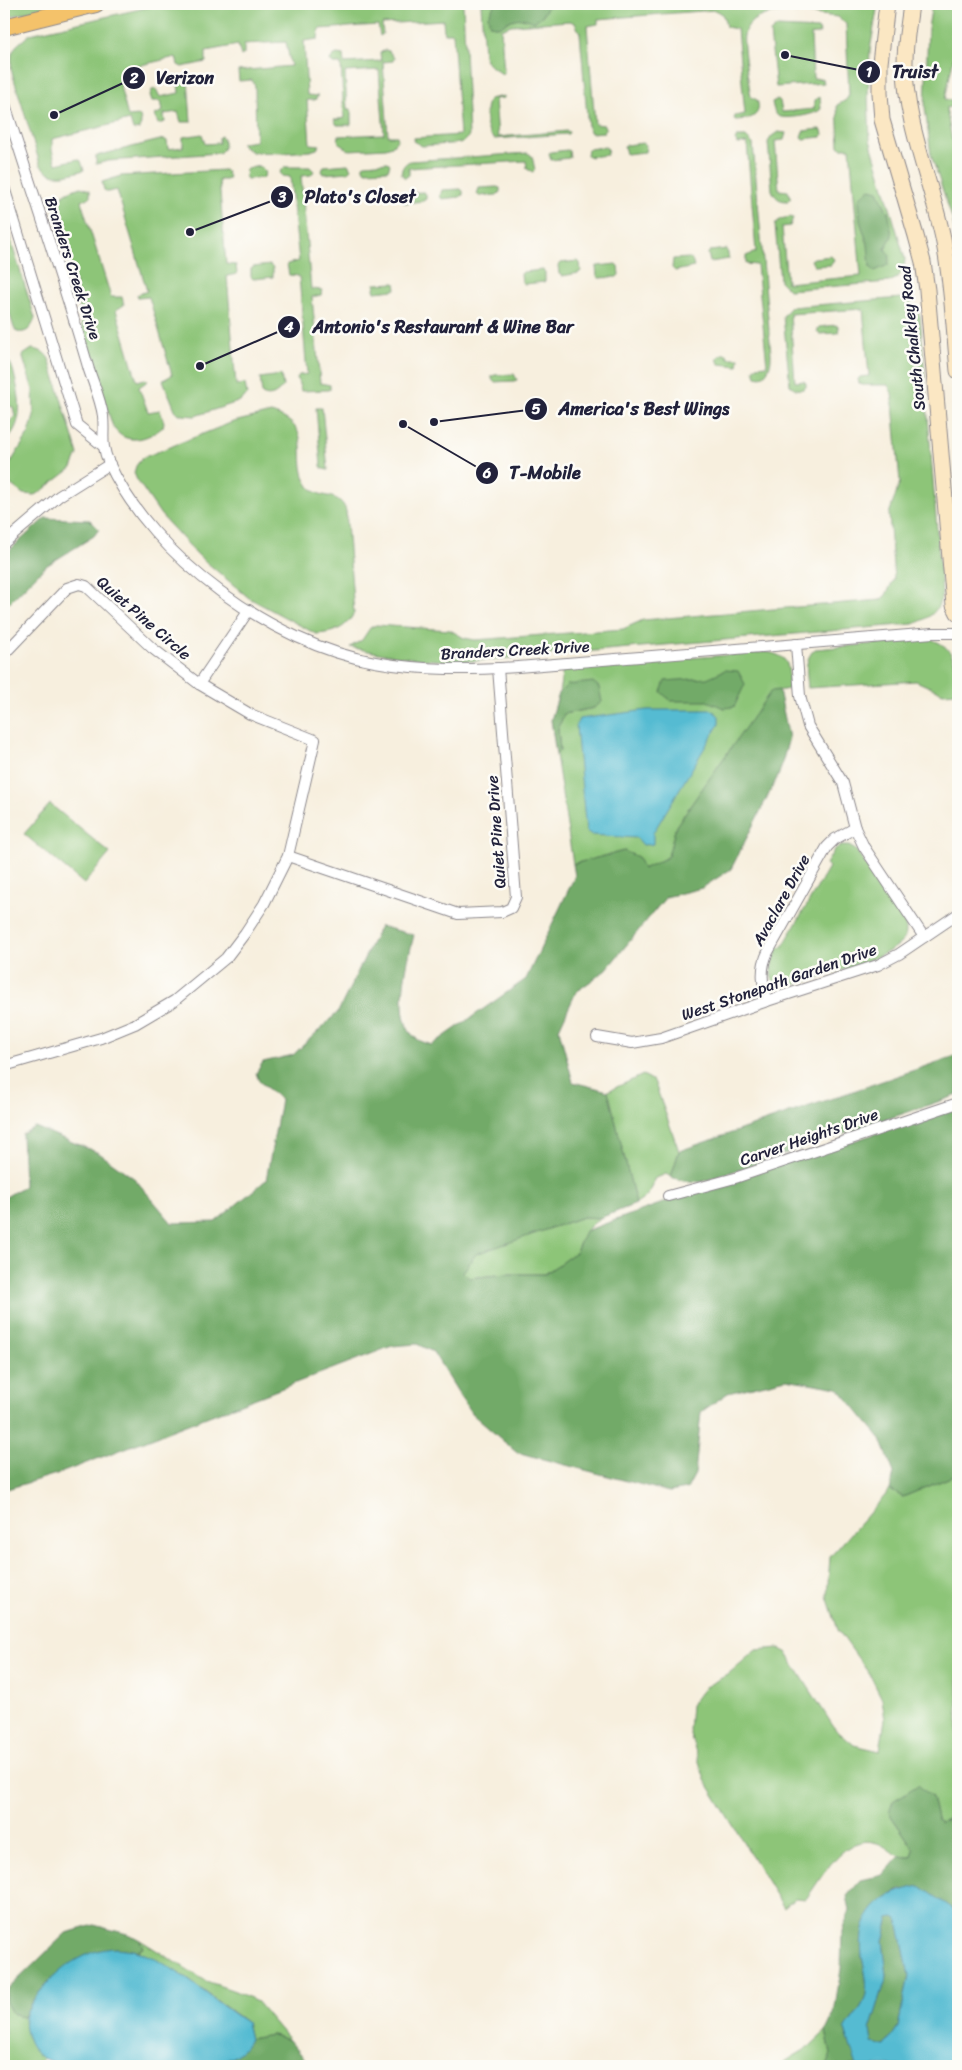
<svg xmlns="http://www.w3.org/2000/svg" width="962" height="2070" viewBox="0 0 962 2070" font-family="Sriracha,sans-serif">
	<rect width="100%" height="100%" fill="#fdfcf7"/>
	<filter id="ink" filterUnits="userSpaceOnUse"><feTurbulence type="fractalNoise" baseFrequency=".02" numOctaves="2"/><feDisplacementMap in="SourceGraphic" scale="10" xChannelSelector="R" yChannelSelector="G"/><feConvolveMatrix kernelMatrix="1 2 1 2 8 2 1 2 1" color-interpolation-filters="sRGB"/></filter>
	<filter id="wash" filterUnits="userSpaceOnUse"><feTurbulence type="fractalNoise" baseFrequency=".0096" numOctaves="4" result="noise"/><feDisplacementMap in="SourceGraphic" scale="20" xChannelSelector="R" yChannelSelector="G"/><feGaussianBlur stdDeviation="1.12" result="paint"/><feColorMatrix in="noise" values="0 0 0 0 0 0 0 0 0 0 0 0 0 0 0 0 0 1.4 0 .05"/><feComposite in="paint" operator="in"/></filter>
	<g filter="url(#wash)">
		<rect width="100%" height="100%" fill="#f7efde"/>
		<g fill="#8dc578" stroke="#58745a">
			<path d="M18,4H61L4,18V9Z"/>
			<path d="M162,4H463L469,136L462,143L422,146L413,141L414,138L460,135L453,33H445L444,31L443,20L382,24L383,34L380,36L378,25L319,29L318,39L304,41L307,95L318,96L315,100H307L310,144L320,145L317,149L310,151L283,153L252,152L242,146V143L256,141L255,86L252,80L239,81L238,71L291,66L286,42L244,44V54L241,56L238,45L206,51V62L182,67L178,65L176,57L128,68L131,82L120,86L128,117L140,116L141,123L140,129L133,130L130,120L52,139V150L56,164L78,159L81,161L84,170C66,175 52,181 40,164L11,69L12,53L16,46L30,34Z"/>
			<path d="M481,4H878L870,50L868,95L870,140L905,259C904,271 901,277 889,282L789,290L780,281L775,225L780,219L790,217L793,218L790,226L782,227L787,283L861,276L850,148H841L839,146L837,105L846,100L849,95L846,24L838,17C814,15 751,1 744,35C742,45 749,84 751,97L757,100C763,116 749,120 736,120L734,119L735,116L745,114L737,29L726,27C724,18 724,12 714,10L598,19V24L587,26L595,124L604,125L606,127L604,132L591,133L588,128L580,33L575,23L570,21L511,25L501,29L504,73L502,74L488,64L484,56Z"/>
			<path d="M932,4H958V37L945,99L957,101L958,105L946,108L952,140H958V246L952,218L931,155L925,107L928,28Z"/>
			<path d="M777,27L819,29L820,33L811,35L813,78L823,79L824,83L776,87L770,33Z"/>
			<path d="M385,50L389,51L394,58L393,61L383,62L388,136H397L398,139L392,146L386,148L349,150L339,143L338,136L384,134L379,70L345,72L347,109H351V125H337L334,120L344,118L341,64H333L330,60L333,56L337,54L343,55L344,63L381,61L380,53Z"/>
			<path d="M188,79L191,122H181L178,112L164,114L165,122L158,124L155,115L163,111L161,101H152L150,95L152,90L156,89L160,97L179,93L178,83Z"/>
			<path d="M504,96V98L495,99L498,137L567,131L569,132L568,134L494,139C484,131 484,110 489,99Z"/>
			<path d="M820,97L821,109C816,115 785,120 778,116C774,113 773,107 772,102L778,99L780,101L782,112L814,109V100Z"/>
			<path d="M819,129L822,130L823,135L821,137L803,139L801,137L803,131Z"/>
			<path d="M778,132L786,133L784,140L775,141L779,190L788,191L791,198L788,201C780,201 776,199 772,190L768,142L772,136Z"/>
			<path d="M202,134L205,144L219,143V137L221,136C226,142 225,150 219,153L108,161L96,164V156L164,139L167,141L168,149L183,147V137Z"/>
			<path d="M737,137H746L753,144L771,354C771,364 770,371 761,377L756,376L754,370L757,366L767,365L757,265L746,264V256L756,252L747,143L738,144L735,140Z"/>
			<path d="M643,143L646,145L645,152L626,154L624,146L626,145Z"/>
			<path d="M605,147L608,149L607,155L589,157L587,155L588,149Z"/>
			<path d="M567,150L569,151L570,157L569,158L551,160L549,153L551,152Z"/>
			<path d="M528,153L532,156L535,170L533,172L527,169L526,161L409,168V175L405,178C398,173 403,164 410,161Z"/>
			<path d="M388,162L390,164L388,170L365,171L363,168V165L365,164Z"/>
			<path d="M348,164L351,169L348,172L324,174L322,171L324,166Z"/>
			<path d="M259,166L265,171L264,178L247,179L245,177L246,169Z"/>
			<path d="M285,167H310L314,171L311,175L301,176L311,289L322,290L321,295L312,297L320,383L330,385V389L328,390L301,391L297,378L299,375L307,374L299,276L289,275L287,264L299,261L290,177L282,176L280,172Z"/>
			<path d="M224,170L226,171L229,177L227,180H219L226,264L236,265L237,274L227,276L236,385L245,384L247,394L243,399L238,402L195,416L182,415L176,412L163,380L172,375L149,297L138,298L137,295L147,291L117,190L108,192L104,190L102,182L121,176Z"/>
			<path d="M81,187L90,190V197L81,201L111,297H122L124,305L116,310L137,381L145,379L148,381L139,387L148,412L160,410L164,422L163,427C147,440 125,446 113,427L83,334L76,285L54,214C57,196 65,192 81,187Z"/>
			<path d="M497,187L500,188V192L497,195L479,196L477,194L479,188Z"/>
			<path d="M461,189L463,191V195L460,197L442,199L440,196L442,190Z"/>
			<path d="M424,192L426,194V199L423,201L404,203L403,201L404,193Z"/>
			<path d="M4,219L35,318C32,327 28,334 17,332L14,328L4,295Z"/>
			<path d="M727,249L729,259L710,262L708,253L710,251Z"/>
			<path d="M831,256L834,259L831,265L814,266L811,260L814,258Z"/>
			<path d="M690,258L692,260L694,267L675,271L672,268L673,259Z"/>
			<path d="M578,261L580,263L581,271L579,273L562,276L559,274L558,265L560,263Z"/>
			<path d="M616,264L618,266L619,275L617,277L599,278L597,276L596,267L598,266Z"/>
			<path d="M270,265L273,268V277L253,279L251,277V269L253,267Z"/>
			<path d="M543,270L545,272V281L544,282L525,284L522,282L521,274L523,272Z"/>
			<path d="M395,283L396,289L394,290L375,292L374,289L375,284Z"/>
			<path d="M901,298C911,302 915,306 920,316L942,593C939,612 930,618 913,624L476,661C431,662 393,657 350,647L362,640L370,628L376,625L450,630L464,638L475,640L623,629L643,620L880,600L886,595L894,579L889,514L900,482L892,393L888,385H862L859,383L858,379L860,377L869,376L863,309L790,314L795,382L804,381L806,383V387C800,392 795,389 790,385L783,316L791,307Z"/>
			<path d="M836,325L839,327L838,333L819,334L817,332L819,327Z"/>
			<path d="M32,349C40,350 45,352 49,359L78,454L72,468L39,493L34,495L23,494L10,484L7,477L8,467L29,433L34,416L33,390L23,358V355Z"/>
			<path d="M722,354H727L728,358H739L738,366L719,364L717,358Z"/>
			<path d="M4,358C12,362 13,370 15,378C21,400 24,426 4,442V423L11,421L15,416L13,407L9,406L7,398L11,397L9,388L12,385L8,371L4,370Z"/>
			<path d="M514,374L517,380L514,381L494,382L492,379V376L495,375Z"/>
			<path d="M281,375L283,386C278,393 271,399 262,394L260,378Z"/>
			<path d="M316,408H322L328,470L323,469L321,466Z"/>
			<path d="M271,413C319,427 290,458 309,486C319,501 340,490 346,511L354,613C346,629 333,633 316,634L249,598L199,556L161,515L137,480L134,473L136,466L142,458L233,422Z"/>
			<path d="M930,639C958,648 956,667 957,692L943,693L916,681L808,688C807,673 803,660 815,649Z"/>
			<path d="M766,652C792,656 788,667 789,689L771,692L676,826L668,857L643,869L624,851L573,864L556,755L560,750L558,729L564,714L594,708L567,685L559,693L563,668Z"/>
			<path d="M50,804L110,853L84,884L24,834Z"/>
			<path d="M841,846H849L856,850L905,923C906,929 907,933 904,939C893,958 810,980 787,987C762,984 773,965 777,948H782L829,867L826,864L834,850Z"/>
			<path d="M643,1075L654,1081L679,1151L671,1177L666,1174L654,1179C653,1191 646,1198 636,1204L608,1091Z"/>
			<path d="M583,1217L600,1218L585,1231L576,1252L545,1274H507L469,1278L463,1272L475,1254Z"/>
			<path d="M958,1474V1798L952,1805L948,1819L940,1823L937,1819L932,1797L889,1813L914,1849L912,1857C891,1857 893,1849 877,1843C844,1832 822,1878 806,1899L795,1898L784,1908L705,1780L689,1731L691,1705L705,1687L727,1675L756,1650L778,1648L786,1652L835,1729L854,1745L880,1751L885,1719L882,1699L870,1675L838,1630L827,1596L830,1557L890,1490L903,1497Z"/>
			<path d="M140,1940L206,1981L235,1991L256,2001L289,2040L272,2035L250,2039L246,2022L182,1975L137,1951L143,1948Z"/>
			<path d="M4,1991H6L5,2001L13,2015L24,2017C24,2030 31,2052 44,2058L38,2063V2066H4Z"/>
			<path d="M826,2031L831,2055L826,2066H778L809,2047Z"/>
		</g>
		<g fill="#72aa68" stroke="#4a6652">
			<path d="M495,4H549L543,15L534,22C519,15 512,19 499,27L490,25L488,16Z"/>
			<path d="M870,189L878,191L889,215L892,236L885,249L890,256L888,265L875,271L870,267L868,245L860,221L859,198Z"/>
			<path d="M45,518L90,520L99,529L94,536L46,566L4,608V555Z"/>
			<path d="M725,670L738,671L745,684L734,707L724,708L707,701H671L661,692L665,681L707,678Z"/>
			<path d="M593,682L599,687L602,702L594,708L564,714L558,729L560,750L556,755L551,720L559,693L567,685Z"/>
			<path d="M779,690L789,738L779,774L731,869L702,888L666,897L606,970L576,992L559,1029L573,1082L608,1091L636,1204L600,1218L583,1217L476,1254L463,1272L469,1278L507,1274H545L576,1252L585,1231L671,1200L958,1107V1474L903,1497L890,1490L894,1473L881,1439L838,1388L786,1379L728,1393L701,1412L695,1474L687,1489L669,1492L516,1452L471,1413L433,1352L417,1344L392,1346L63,1472L4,1490V1198L24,1186L22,1134L35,1127L99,1153L135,1179L172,1223L215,1222L266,1180L281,1100L259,1081L256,1073L263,1062L293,1055L338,1012L380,926L414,935C408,960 391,1022 417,1039C421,1042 427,1043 432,1045L526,979L575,876L573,864L624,851L638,857L643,869L668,857L676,826L771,691Z"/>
			<path d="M958,1055V1095L702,1182L683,1181L671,1177L679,1151Z"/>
			<path d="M918,1785L932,1797L937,1819L940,1823L948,1819L952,1805L958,1798V1912L902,1889C872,1903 859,1922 862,1956C864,1969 868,1981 866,1994C864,2008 851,2017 845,2030L857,2065L826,2066L831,2054L826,2031L834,2014L841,1969L842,1931L850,1910L847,1896L861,1880L883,1875L899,1857H912L914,1849L889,1813L893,1801Z"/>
			<path d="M894,1916L898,1919L909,1976L898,2027L885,2046L872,2043L870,2030L887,1976L883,1941L889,1918Z"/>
			<path d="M94,1925L131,1935L140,1940L143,1948L137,1951L117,1948L50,1980L32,2001L24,2017L13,2015L5,2001L6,1991L66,1933Z"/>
			<path d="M272,2035L289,2040L311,2066H200C220,2062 240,2059 250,2039Z"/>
		</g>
		<g fill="#54bbd2" stroke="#3b6e86" fill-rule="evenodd">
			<path d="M647,710H712L719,716V724L653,833V844L643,845L637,838L592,835L586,831L576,726L579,719Z"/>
			<path d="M920,1886L958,1912V2066H857L845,2030C851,2018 864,2008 866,1994C868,1981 864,1969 862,1956C857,1913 880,1893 920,1886ZM894,1917L898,1920L909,1976L898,2027L885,2046L872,2043L870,2030L887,1976L883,1941L889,1918Z"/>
			<path d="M117,1948C123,1949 130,1949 136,1951C171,1961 214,2002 246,2022L250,2039C244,2051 234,2058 221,2062C195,2070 165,2066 138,2066C113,2066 61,2070 41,2057C35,2053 30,2045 28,2039C18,2017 31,2002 45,1986C65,1964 87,1949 117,1948Z"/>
		</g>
	</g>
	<g filter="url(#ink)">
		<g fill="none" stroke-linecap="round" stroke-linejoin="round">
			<g stroke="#8c888c" stroke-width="12">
				<g id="street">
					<path d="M4,101C32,191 63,280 89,370C94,385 101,401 103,416C105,436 100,443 109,463C152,557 274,645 375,662C424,671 469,670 518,667L933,633H958"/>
					<path d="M4,187L77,425L102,445"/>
					<path d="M4,543L59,496L110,464"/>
					<path d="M796,644L800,696L808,726L843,783L855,828L864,847L924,937"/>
					<path d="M4,654L67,588L79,584L86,586L152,648L199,684L250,714L315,740L288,856L264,904L245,933L226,958L174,1001L135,1024L101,1038L4,1066"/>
					<path d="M199,684L249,610"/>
					<path d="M288,856L458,914L502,912L511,908L516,897L498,668"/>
					<path d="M767,1001C762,983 760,968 768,952L827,847L835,839L855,828"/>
					<path d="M597,1037L632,1043L661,1038L767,1001L878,965L899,954L958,914"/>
					<path d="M668,1196L735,1178L958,1103"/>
				</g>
			</g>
			<g stroke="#8c888c" stroke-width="17">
				<g id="secondary">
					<path d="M887,4L880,63V93L882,120L916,236L923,262L927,290L954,605L958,613"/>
					<path d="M911,4C909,22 905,42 905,61C904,123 932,182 944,243C952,285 954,329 958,371"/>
				</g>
			</g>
			<g stroke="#8c888c" stroke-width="18">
				<path id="primary" d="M4,27L96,4"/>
			</g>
			<use href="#street" stroke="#fff" stroke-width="10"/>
			<use href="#secondary" stroke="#fbe7c3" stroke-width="15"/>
			<use href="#primary" stroke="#f4c26a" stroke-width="16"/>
		</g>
	</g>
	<g text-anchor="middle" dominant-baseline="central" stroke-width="5" stroke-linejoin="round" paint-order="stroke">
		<g font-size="16" fill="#22223b" stroke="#fdfcf7">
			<text transform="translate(73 268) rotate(72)">Branders Creek Drive</text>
			<text transform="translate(912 338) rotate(-96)">South Chalkley Road</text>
			<text transform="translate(144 618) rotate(41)">Quiet Pine Circle</text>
			<text transform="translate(515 650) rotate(-3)">Branders Creek Drive</text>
			<text transform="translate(496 832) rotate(-94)">Quiet Pine Drive</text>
			<text transform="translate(781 900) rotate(-61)">Avaclare Drive</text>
			<text transform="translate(779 982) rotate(-19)">West Stonepath Garden Drive</text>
			<text transform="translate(809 1137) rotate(-19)">Carver Heights Drive</text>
		</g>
	</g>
	<path fill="none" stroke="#22223b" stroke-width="2" d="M785 55L869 72M54 115L134 78M190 232L282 197M200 366L289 327M434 422L536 409M403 424L487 473"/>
	<g fill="#22223b" stroke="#fdfcf7" stroke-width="2">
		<circle cx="785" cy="55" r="5"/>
		<circle cx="54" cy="115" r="5"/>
		<circle cx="190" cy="232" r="5"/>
		<circle cx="200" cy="366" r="5"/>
		<circle cx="434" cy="422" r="5"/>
		<circle cx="403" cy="424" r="5"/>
		<circle cx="869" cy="72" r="12"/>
		<circle cx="134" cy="78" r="12"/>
		<circle cx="282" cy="197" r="12"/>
		<circle cx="289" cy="327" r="12"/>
		<circle cx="536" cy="409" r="12"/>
		<circle cx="487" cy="473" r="12"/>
	</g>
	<g font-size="15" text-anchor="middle" font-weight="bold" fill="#fff">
		<text x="869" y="77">1</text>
		<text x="134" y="83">2</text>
		<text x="282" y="202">3</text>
		<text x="289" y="332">4</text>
		<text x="536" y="414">5</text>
		<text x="487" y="478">6</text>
	</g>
	<g font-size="18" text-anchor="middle" font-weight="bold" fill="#22223b" stroke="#fdfcf7" stroke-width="5" stroke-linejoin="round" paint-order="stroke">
		<text x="915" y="78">Truist</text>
		<text x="185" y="84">Verizon</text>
		<text x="360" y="203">Plato's Closet</text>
		<text x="443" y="333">Antonio's Restaurant &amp; Wine Bar</text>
		<text x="644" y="415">America's Best Wings</text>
		<text x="545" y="479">T-Mobile</text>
	</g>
	<rect width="962" height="2070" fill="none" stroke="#fdfcf7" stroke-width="20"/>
</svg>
